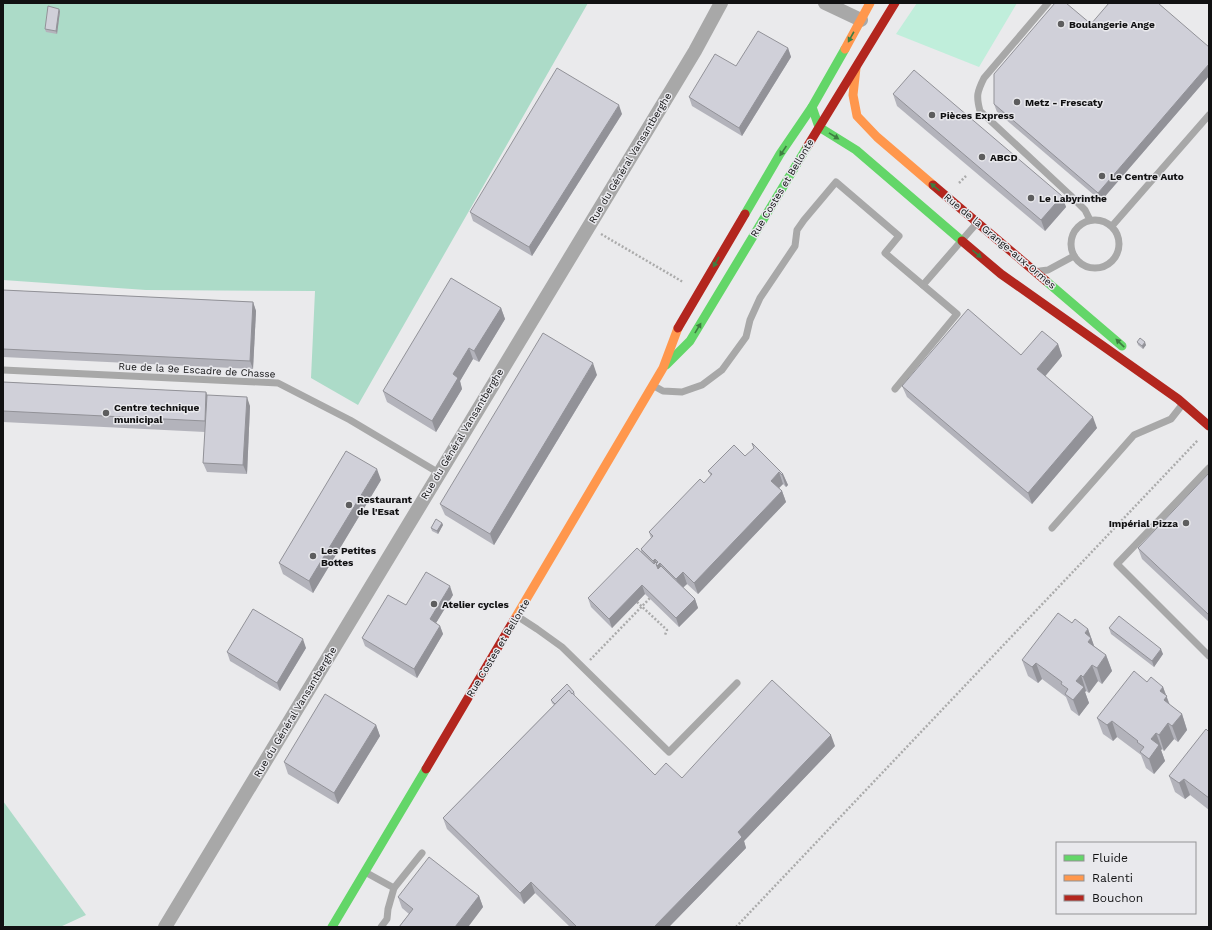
<svg xmlns="http://www.w3.org/2000/svg" width="1212" height="930" viewBox="0 0 1212 930" font-family="'Work Sans',sans-serif">
	<rect width="100%" height="100%" fill="#eaeaec"/>
	<path fill="#c0eedb" d="M917,3H1017L979,67L896,34Z"/>
	<g fill="#acdbc8">
		<path d="M3,3H588L358,405L311,378L315,291L146,290L3,280Z"/>
		<path d="M3,801L86,915L60,927H6L3,924Z"/>
	</g>
	<g fill="none" stroke-linecap="round" stroke-linejoin="round">
		<g stroke="#ababab" stroke-width="2.5" stroke-dasharray="2 2" stroke-linecap="butt">
			<path d="M959,183L966,176"/>
			<path d="M601,234L683,282"/>
			<path d="M637,602L667,630L665,635"/>
			<path d="M590,660L650,598"/>
			<path d="M736,927L1198,440"/>
		</g>
		<g stroke="#a8a8a8" stroke-width="7">
			<path d="M1048,3L984,78C977,92 976,96 980,111L1070,195L1085,210L1090,220"/>
			<circle cx="1095" cy="244" r="24"/>
			<path d="M1112,226L1209,115"/>
			<path d="M1040,271L1048,270L1074,256"/>
			<path d="M923,285L976,224"/>
			<path d="M3,370L278,383L350,420L439,473"/>
			<path d="M654,386L663,391L682,392L702,385L722,370L746,337L750,320L760,298L795,246L797,230L804,220L836,182L899,236L885,253L957,314L895,389"/>
			<path d="M1209,468L1117,564L1209,656"/>
			<path d="M1052,528L1134,435L1171,419L1182,405"/>
			<path d="M517,616L537,629L562,647L669,752L737,683"/>
			<path d="M365,872L394,888"/>
			<path d="M381,927L387,919L388,909L394,888L422,853"/>
		</g>
		<g stroke="#a8a8a8" stroke-width="14">
			<path d="M825,3L861,20"/>
			<path d="M165,927L695,51L721,3"/>
		</g>
		<g stroke="#63d668" stroke-width="9">
			<path d="M812,107L819,127L856,150L962,241"/>
			<path d="M745,214L780,154L812,107L845,49"/>
			<path d="M1046,281L1122,346"/>
			<path d="M666,365L690,341L807,147"/>
			<path d="M332,927L426,769"/>
		</g>
		<g stroke="#ff974d" stroke-width="9">
			<path d="M845,49L870,3"/>
			<path d="M856,68L853,95L857,116L877,137L933,185"/>
			<path d="M514,620L663,368L678,328"/>
		</g>
		<g stroke="#b3261e" stroke-width="9">
			<path d="M807,147L895,3"/>
			<path d="M933,185L1046,281"/>
			<path d="M962,241L1001,274L1178,399L1209,426"/>
			<path d="M678,328L745,214"/>
			<path d="M426,769L514,620"/>
		</g>
	</g>
	<g fill="#b3b3bb">
		<path d="M60,11L57,34L46,32L45,29Z"/>
		<path d="M1091,24L1209,47V76L1101,201L997,112L994,104Z"/>
		<path d="M788,48L791,57L742,136L692,106L689,97L736,66Z"/>
		<path d="M893,94L1062,196L1066,207L1045,231L897,106Z"/>
		<path d="M622,114L532,256L473,221L470,212Z"/>
		<path d="M3,290L253,302L256,311L253,369L3,357Z"/>
		<path d="M501,308L505,319L479,362L473,359L460,381L462,389L436,432L387,402L383,391Z"/>
		<path d="M1137,342L1146,345L1143,349L1138,345Z"/>
		<path d="M1058,344L1062,356L1045,376L1097,428L1032,504L907,397L902,386L1021,355Z"/>
		<path d="M597,375L494,545L445,515L440,504Z"/>
		<path d="M3,382L206,392L207,395L250,406L247,474L207,472L203,463L205,432L3,422Z"/>
		<path d="M745,456L783,474L788,485L786,487L783,484L779,488L782,491L786,502L698,594L687,584L683,588L695,599L698,608L679,627L645,594L612,628L591,607L588,598L641,552V549L651,538L649,532L704,483L711,476L708,471Z"/>
		<path d="M1209,473V622L1142,559L1138,548Z"/>
		<path d="M381,480L313,593L283,574L279,563Z"/>
		<path d="M442,523L443,525L438,534L432,531L431,528Z"/>
		<path d="M453,595L436,623L440,626L443,634L417,678L365,646L362,638L406,605Z"/>
		<path d="M1072,623L1088,629L1094,646L1106,655L1112,671L1102,684L1098,681L1089,693L1086,691L1085,692L1089,703L1079,716L1071,710L1066,697L1042,679L1038,683L1028,676L1022,660Z"/>
		<path d="M1109,628L1163,654L1154,667L1111,634Z"/>
		<path d="M306,648L280,691L230,661L227,652Z"/>
		<path d="M1147,682L1163,687L1170,705L1182,714L1187,730L1178,742L1174,739L1164,751L1162,749L1161,750L1165,761L1154,774L1146,768L1141,755L1117,737L1113,741L1103,734L1097,718Z"/>
		<path d="M574,692L575,694L574,696L655,775L682,778L835,746L744,841L746,848L669,927H570L535,893L524,904L447,829L443,818L554,705L552,703L551,700Z"/>
		<path d="M376,725L380,736L338,804L288,774L284,762Z"/>
		<path d="M1209,732V810L1190,795L1185,799L1175,792L1169,776Z"/>
		<path d="M479,896L483,907L468,927H399L409,914L402,908L398,897Z"/>
	</g>
	<g fill="#929298">
		<path d="M59,9L60,11L57,34L56,31Z"/>
		<path d="M788,48L791,57L742,136L739,128Z"/>
		<path d="M1209,64V76L1101,201L1098,193Z"/>
		<path d="M619,105L622,114L532,256L529,247Z"/>
		<path d="M1062,196L1066,207L1045,231L1041,220Z"/>
		<path d="M253,302L256,311L253,369L250,361Z"/>
		<path d="M501,308L505,319L479,362L474,351Z"/>
		<path d="M1145,342L1146,345L1143,349L1142,346Z"/>
		<path d="M1058,344L1062,356L1042,380L1037,369Z"/>
		<path d="M469,348L473,359L460,381L462,389L436,432L432,421L453,374Z"/>
		<path d="M593,363L597,375L494,545L490,534Z"/>
		<path d="M206,392L210,404L209,432L205,421Z"/>
		<path d="M247,397L250,406L247,474L243,465Z"/>
		<path d="M1093,417L1097,428L1032,504L1028,493Z"/>
		<path d="M377,469L381,480L313,593L309,581Z"/>
		<path d="M779,472L783,484L775,492L771,481Z"/>
		<path d="M783,474L788,485L786,487L782,475Z"/>
		<path d="M782,491L786,502L698,594L694,583Z"/>
		<path d="M442,523L443,525L438,534L437,531Z"/>
		<path d="M655,559L659,570L657,572L653,561Z"/>
		<path d="M660,563L664,575L662,577L657,566Z"/>
		<path d="M683,572L687,584L680,590L676,579Z"/>
		<path d="M642,585L645,594L612,628L609,619Z"/>
		<path d="M450,586L453,595L433,628L430,619Z"/>
		<path d="M695,599L698,608L679,627L676,618Z"/>
		<path d="M440,626L443,634L417,678L414,669Z"/>
		<path d="M1088,629L1097,654L1094,658L1085,633Z"/>
		<path d="M303,639L306,648L280,691L277,683Z"/>
		<path d="M1161,649L1163,654L1154,667L1152,661Z"/>
		<path d="M1106,655L1112,671L1102,684L1097,668Z"/>
		<path d="M1036,663L1042,679L1038,683L1032,667Z"/>
		<path d="M1092,665L1098,681L1089,693L1083,677Z"/>
		<path d="M1081,675L1086,691L1085,692L1089,703L1079,716L1073,700L1076,681Z"/>
		<path d="M1163,687L1172,712L1170,716L1160,691Z"/>
		<path d="M1182,714L1187,730L1178,742L1172,726Z"/>
		<path d="M1112,721L1117,737L1113,741L1107,725Z"/>
		<path d="M1168,723L1174,739L1164,751L1159,735Z"/>
		<path d="M376,725L380,736L338,804L334,793Z"/>
		<path d="M1156,733L1162,749L1161,750L1165,761L1154,774L1149,759L1151,739Z"/>
		<path d="M831,735L835,746L744,841L746,848L669,927H654L738,832Z"/>
		<path d="M1184,779L1190,795L1185,799L1179,783Z"/>
		<path d="M531,882L535,893L524,904L520,893Z"/>
		<path d="M479,896L483,907L468,927H455Z"/>
	</g>
	<g fill="#d0d0d9" stroke="#929298">
		<path d="M1055,3H1066L1091,24L1109,3H1158L1209,47V64L1098,193L994,104V74Z"/>
		<path d="M48,6L59,9L56,31L45,29Z"/>
		<path d="M758,31L788,48L739,128L689,97L715,54L736,66Z"/>
		<path d="M557,68L619,105L529,247L470,212Z"/>
		<path d="M914,70L1062,196L1041,220L893,94Z"/>
		<path d="M451,278L501,308L474,351L469,348L453,374L458,378L432,421L383,391Z"/>
		<path d="M3,290L253,302L250,361L3,349Z"/>
		<path d="M968,309L1021,355L1042,331L1058,344L1037,369L1093,417L1028,493L902,386Z"/>
		<path d="M543,333L593,363L490,534L440,504Z"/>
		<path d="M1140,338L1145,342L1142,346L1137,342Z"/>
		<path d="M3,382L206,392L205,421L3,411Z"/>
		<path d="M207,395L247,397L243,465L203,463Z"/>
		<path d="M752,443L783,474L782,475L779,472L771,481L782,491L694,583L683,572L676,579L660,563L657,566L656,564L658,562L655,559L653,561L641,549L653,536L649,532L700,479L704,483L712,474L708,471L734,445L745,456L754,448Z"/>
		<path d="M346,451L377,469L309,581L279,563Z"/>
		<path d="M1209,473V615L1138,548Z"/>
		<path d="M436,519L442,523L437,531L431,528Z"/>
		<path d="M637,548L654,564L656,562L657,563L656,564L658,569L661,566L695,599L676,618L642,585L609,619L588,598Z"/>
		<path d="M426,572L450,586L430,619L440,626L414,669L362,638L388,595L406,605Z"/>
		<path d="M253,609L303,639L277,683L227,652Z"/>
		<path d="M1058,613L1072,623L1075,619L1088,629L1085,633L1091,638L1088,642L1106,655L1097,668L1092,665L1083,677L1081,675L1076,681L1084,687L1073,700L1065,694L1068,689L1061,684L1062,682L1036,663L1032,667L1022,660Z"/>
		<path d="M1119,616L1161,649L1152,661L1109,628Z"/>
		<path d="M1134,671L1147,682L1151,677L1163,687L1160,691L1167,696L1164,700L1182,714L1172,726L1168,723L1159,735L1156,733L1151,739L1159,745L1149,759L1140,752L1144,747L1137,742L1138,741L1112,721L1107,725L1097,718Z"/>
		<path d="M772,680L831,735L738,832L742,837L654,927H577L531,882L520,893L443,818L569,690L655,775L666,763L682,778Z"/>
		<path d="M567,684L574,692L572,694L569,690L555,704L551,700Z"/>
		<path d="M325,694L376,725L334,793L284,762Z"/>
		<path d="M1206,729L1209,732V798L1184,779L1179,783L1169,776Z"/>
		<path d="M429,857L479,896L455,927H399L413,909L398,897Z"/>
	</g>
	<defs><path id="oneway-solid" d="M-6-.8H1V-3.2L6.5 0L1 3.2V.8H-6Z"/></defs>
	<g fill="#3e7d41">
		<use href="#oneway-solid" transform="translate(851 37) rotate(119)"/>
		<use href="#oneway-solid" transform="translate(834 136) rotate(32)"/>
		<use href="#oneway-solid" transform="translate(783 151) rotate(124)"/>
		<use href="#oneway-solid" transform="translate(935 187) rotate(-140)"/>
		<use href="#oneway-solid" transform="translate(977 254) rotate(40)"/>
		<use href="#oneway-solid" transform="translate(716 262) rotate(120)"/>
		<use href="#oneway-solid" transform="translate(698 328) rotate(-59)"/>
		<use href="#oneway-solid" transform="translate(1120 343) rotate(-136)"/>
	</g>
	<g fill="#5d5d5e" stroke="#e9e9ed" stroke-width="1.5">
		<circle cx="1061" cy="24" r="4"/>
		<circle cx="1017" cy="102" r="4"/>
		<circle cx="932" cy="115" r="4"/>
		<circle cx="982" cy="157" r="4"/>
		<circle cx="1102" cy="176" r="4"/>
		<circle cx="1031" cy="198" r="4"/>
		<circle cx="106" cy="413" r="4"/>
		<circle cx="349" cy="505" r="4"/>
		<circle cx="1186" cy="523" r="4"/>
		<circle cx="313" cy="556" r="4"/>
		<circle cx="434" cy="604" r="4"/>
	</g>
	<g text-anchor="middle" dominant-baseline="central" stroke-width="3" stroke-linejoin="round" paint-order="stroke">
		<g font-size="10" font-weight="bold" fill="#111112" stroke="#e9e9ed" text-anchor="start">
			<text x="1069" y="24">Boulangerie Ange</text>
			<text x="1025" y="102">Metz - Frescaty</text>
			<text x="940" y="115">Pièces Express</text>
			<text x="990" y="157">ABCD</text>
			<text x="1110" y="176">Le Centre Auto</text>
			<text x="1039" y="198">Le Labyrinthe</text>
			<text x="114" y="407">Centre technique<tspan x="114" dy="12">municipal</tspan></text>
			<text x="357" y="499">Restaurant<tspan x="357" dy="12">de l'Esat</tspan></text>
			<text x="1178" y="523" text-anchor="end">Impérial Pizza</text>
			<text x="321" y="550">Les Petites<tspan x="321" dy="12">Bottes</tspan></text>
			<text x="442" y="604">Atelier cycles</text>
		</g>
		<g font-size="10" fill="#111112" stroke="#e9e9ed">
			<text transform="translate(630 158) rotate(-59)">Rue du Général Vansantberghe</text>
			<text transform="translate(782 188) rotate(-59)">Rue Costes et Bellonte</text>
			<text transform="translate(1000 241) rotate(40)">Rue de la Grange-aux-Ormes</text>
			<text transform="translate(197 370) rotate(3)">Rue de la 9e Escadre de Chasse</text>
			<text transform="translate(462 434) rotate(-59)">Rue du Général Vansantberghe</text>
			<text transform="translate(498 648) rotate(-59)">Rue Costes et Bellonte</text>
			<text transform="translate(295 712) rotate(-59)">Rue du Général Vansantberghe</text>
		</g>
	</g>
	<rect width="1212" height="930" fill="none" stroke="#111112" stroke-width="8"/>
	<rect x="1056" y="842" width="140" height="72" fill="#e9e9ed" stroke="#939395"/>
	<rect x="1064" y="855" width="20" height="6" fill="#63d668" stroke="#939395"/>
	<text x="1092" y="862" font-size="12" fill="#111112">Fluide</text>
	<rect x="1064" y="875" width="20" height="6" fill="#ff974d" stroke="#939395"/>
	<text x="1092" y="882" font-size="12" fill="#111112">Ralenti</text>
	<rect x="1064" y="895" width="20" height="6" fill="#b3261e" stroke="#939395"/>
	<text x="1092" y="902" font-size="12" fill="#111112">Bouchon</text>
</svg>
